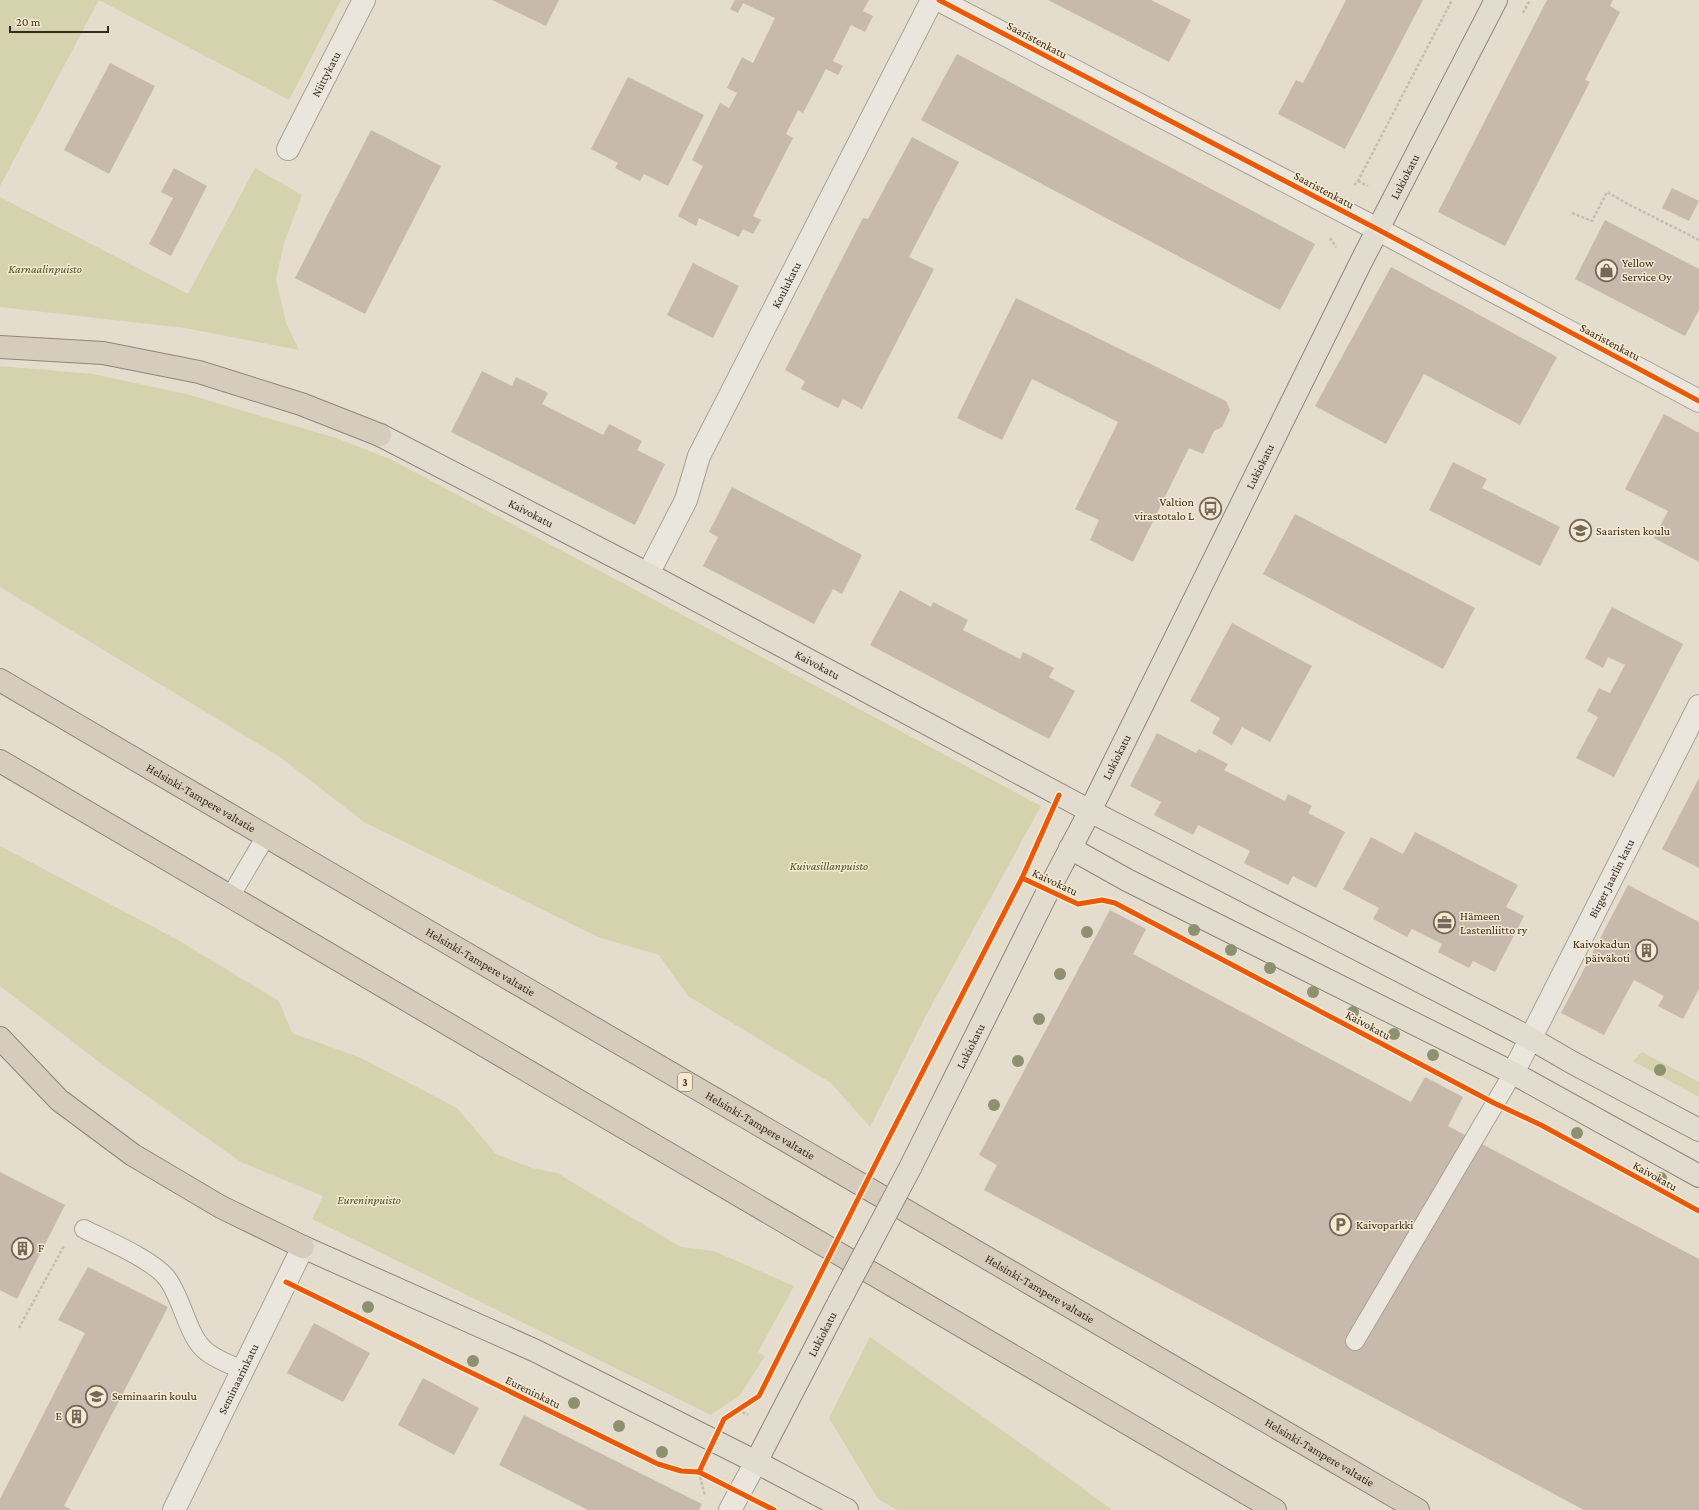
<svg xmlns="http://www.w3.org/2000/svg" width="1699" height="1510" viewBox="0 0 1699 1510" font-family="'Crimson Pro',serif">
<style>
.green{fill:#d4d3ae}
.building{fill:#c7baad}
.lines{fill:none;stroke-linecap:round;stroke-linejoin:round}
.service-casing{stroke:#a9a195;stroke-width:20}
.minor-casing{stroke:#a9a195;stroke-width:24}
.tertiary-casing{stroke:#a9a195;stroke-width:24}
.primary-casing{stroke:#8e867c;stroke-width:24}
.motorway-casing{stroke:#8e867c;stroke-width:24}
.path{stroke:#c4bdb4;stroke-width:2.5;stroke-dasharray:3 2;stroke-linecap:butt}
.service{stroke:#ebe6dd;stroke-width:18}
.minor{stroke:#ebe6dd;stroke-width:22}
.tertiary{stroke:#ebe6dd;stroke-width:22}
.primary{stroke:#e2dccf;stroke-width:22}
.motorway{stroke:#d6ccbc;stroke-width:22}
.primary-bridge-casing{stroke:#8e867c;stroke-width:24;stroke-linecap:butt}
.primary-bridge{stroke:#e2dccf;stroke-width:22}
.cycleway-casing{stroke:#f5ead1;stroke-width:8}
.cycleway{stroke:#e8590c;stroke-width:5}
.tree{fill:#8e9170}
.labels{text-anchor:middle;stroke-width:3;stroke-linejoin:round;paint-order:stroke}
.shield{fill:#f5ead1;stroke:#706353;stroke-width:1}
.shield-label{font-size:11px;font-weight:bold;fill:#37291d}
.street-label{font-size:12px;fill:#37291d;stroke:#f5ead1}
.poi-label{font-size:12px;fill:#37291d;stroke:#f5ead1;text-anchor:start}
.park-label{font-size:12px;font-style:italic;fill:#485324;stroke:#f5ead1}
</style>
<rect width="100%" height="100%" fill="#e4dccc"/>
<g class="green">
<path d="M0 0H341L289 100 99 0 0 186Z"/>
<path d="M255 168 302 195 284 243 276 279 286 323 299 350 185 328 0 307V197L188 294Z"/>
<path d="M0 366 93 374 186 394 336 438 390 459 1041 806 923 1021 870 1127 831 1083 688 996 659 955 598 937 364 822 280 757 0 587Z"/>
<path d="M0 846 176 939 279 1001 292 1033 361 1058 457 1108 496 1154 532 1168 557 1173 681 1247 714 1251 794 1286 758 1352 765 1356 740 1395 711 1415 312 1219 323 1196 241 1162 103 1065 0 986Z"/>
<path d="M1642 1052 1699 1082V1097L1633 1061Z"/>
<path d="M870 1337 1044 1460 1112 1510H897L878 1499 829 1418Z"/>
</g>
<g class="building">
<path d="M492 0H559L546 26Z"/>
<path d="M735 0H869L863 11 873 16 865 32 851 25 833 61 843 66 838 75 826 69 803 113 798 110 786 134 793 138 753 216 761 220 753 234 743 229 739 237 699 218 696 226 678 216 703 166 692 160 720 103 729 108 737 93 727 88 742 57 753 63 775 18 743 3 738 13 730 9Z"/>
<path d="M1048 0H1151L1191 20 1169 62Z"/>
<path d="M1346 0H1423L1345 149 1278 114 1296 80 1303 83Z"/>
<path d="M1547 0H1613L1610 6 1620 12 1585 80 1590 82 1505 246 1438 212Z"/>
<path d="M957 54 1315 244 1280 310 921 120Z"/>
<path d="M110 63 155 86 109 174 64 150Z"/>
<path d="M628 77 704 115 668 186 644 174 640 181 615 168 618 163 591 149Z"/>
<path d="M371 130 441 166 365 314 295 278Z"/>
<path d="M912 137 959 162 909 257 934 269 862 409 843 399 838 408 801 389 805 381 785 370 863 218 868 219Z"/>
<path d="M174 168 207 186 171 256 149 244 173 198 161 192Z"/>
<path d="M1672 188 1699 201 1689 221 1662 208Z"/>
<path d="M1605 220 1699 269V310L1685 336 1575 279Z"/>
<path d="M693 263 739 286 713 338 667 315Z"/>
<path d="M1391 267 1557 357 1520 425 1424 374 1386 444 1315 406Z"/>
<path d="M1016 298 1226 401 1230 410 1222 427 1214 431 1203 454 1189 448 1133 562 1090 540 1099 520 1075 509 1118 422 1032 379 1002 440 957 418Z"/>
<path d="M482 371 512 386 516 377 548 393 542 404 603 435 609 424 642 441 637 450 665 464 635 525 451 432Z"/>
<path d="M1664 414 1699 433V562L1654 538 1668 511 1625 489Z"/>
<path d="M1453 462 1487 479 1482 488 1560 527 1540 566 1429 510Z"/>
<path d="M732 487 862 555 842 594 833 589 814 624 703 566 718 537 709 532Z"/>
<path d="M1295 514 1475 608 1443 669 1263 574Z"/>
<path d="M900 590 931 607 933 602 968 620 963 630 1020 659 1023 652 1054 668 1049 677 1075 691 1049 739 870 645Z"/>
<path d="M1612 607 1683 644 1614 777 1576 758 1598 717 1587 711 1599 688 1610 693 1625 665 1608 657 1603 668 1585 658Z"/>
<path d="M1232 623 1312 666 1270 742 1242 727 1232 745 1212 733 1220 718 1190 701Z"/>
<path d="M1157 733 1196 753 1199 749 1228 764 1224 770 1285 801 1288 794 1312 806 1308 813 1345 832 1316 888 1293 876 1288 885 1244 863 1250 851 1198 825 1193 835 1154 815 1161 802 1130 786Z"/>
<path d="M1699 778V868L1662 849Z"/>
<path d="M1415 832 1518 885 1506 907 1524 916 1495 972 1473 961 1469 968 1438 952 1442 944 1412 929 1407 937 1373 919 1379 908 1343 889 1371 837 1403 854Z"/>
<path d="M1628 885 1699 922V989L1683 1019 1658 1006 1664 996 1634 980 1604 1035 1561 1013Z"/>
<path d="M1110 910 1146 929 1133 954 1411 1102 1425 1077 1463 1097 1448 1126 1699 1259V1510H1584L984 1190 997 1165 979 1155Z"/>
<path d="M0 1172 65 1205 17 1299 0 1290Z"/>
<path d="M88 1267 168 1307 64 1506 72 1510H0V1499L85 1333 58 1320Z"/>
<path d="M314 1323 370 1353 343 1402 287 1373Z"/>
<path d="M423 1378 479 1408 454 1455 398 1425Z"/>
<path d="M524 1415 702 1504 699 1510H588L499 1465Z"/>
</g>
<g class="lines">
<defs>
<g id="service">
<path d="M230 897 266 836"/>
<path d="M84 1229C106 1240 151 1259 166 1277 183 1298 187 1337 207 1352 217 1360 231 1365 243 1370"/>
<path d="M1355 1341 1513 1073"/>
</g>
<g id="minor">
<path d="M939 0 1377 229 1699 401"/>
<path id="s1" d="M288 149 364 0"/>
<path id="s2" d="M648 574 686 500 699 456 932 0"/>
<path id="s3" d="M1513 1073 1699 706"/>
<path id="s4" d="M174 1510 303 1247"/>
</g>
<path id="tertiary" d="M730 1510 756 1462"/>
<g id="primary">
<path id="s5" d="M380 435 648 574 1090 811 1530 1038 1573 1063 1699 1130"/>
<path d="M1070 848 1127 880 1513 1073 1699 1176"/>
<path id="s6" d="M910 1168 1048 891 1090 811 1361 262 1496 0"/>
<path d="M303 1247 536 1351 756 1462 847 1510"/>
<path id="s7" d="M756 1462 839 1302"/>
</g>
<g id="motorway">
<path d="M0 347 103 353 199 372 301 404 380 435"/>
<path id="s8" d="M0 680 460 950 1418 1510"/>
<path d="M0 761 1275 1510"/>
<path d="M0 1038 59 1100 133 1155 221 1207 303 1247"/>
</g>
</defs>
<use href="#service" class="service-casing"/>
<use href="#minor" class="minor-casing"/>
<use href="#tertiary" class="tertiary-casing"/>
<use href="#primary" class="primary-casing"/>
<use href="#motorway" class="motorway-casing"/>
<g class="path">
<path d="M1523 13 1530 0"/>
<path d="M1358 181 1368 186"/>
<path d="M1354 185 1358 181 1452 0"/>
<path d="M1572 213 1592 221 1607 192 1628 204 1699 240"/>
<path d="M1330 238 1336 247"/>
<path d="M19 1328 64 1246"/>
<path d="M738 1410 748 1415"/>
<path d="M699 1472 705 1496"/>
</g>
<use href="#service" class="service"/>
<use href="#minor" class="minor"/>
<use href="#tertiary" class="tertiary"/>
<use href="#primary" class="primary"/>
<use href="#motorway" class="motorway"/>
<defs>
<path id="primary-bridge" d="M839 1302 910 1168"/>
</defs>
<use href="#primary-bridge" class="primary-bridge-casing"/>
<use href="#primary-bridge" class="primary-bridge"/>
<defs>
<g id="cycleway">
<path d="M939 0 1377 229 1699 401"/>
<path d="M1022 878 1078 904 1102 900 1115 903 1494 1103 1541 1125 1699 1211"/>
<path d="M286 1282 658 1464 681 1471 699 1472 774 1510"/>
<path d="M699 1472 724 1419 759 1396 881 1153 1022 878 1059 795"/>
</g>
</defs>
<use href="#cycleway" class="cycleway-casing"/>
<use href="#cycleway" class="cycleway"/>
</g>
<g class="tree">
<circle cx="1194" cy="930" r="6"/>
<circle cx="1087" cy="932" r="6"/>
<circle cx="1231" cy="950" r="6"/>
<circle cx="1270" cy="968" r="6"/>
<circle cx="1060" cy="974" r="6"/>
<circle cx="1313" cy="992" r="6"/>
<circle cx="1353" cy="1012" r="6"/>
<circle cx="1039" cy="1019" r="6"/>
<circle cx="1394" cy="1034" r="6"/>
<circle cx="1433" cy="1055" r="6"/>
<circle cx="1018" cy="1061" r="6"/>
<circle cx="1660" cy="1070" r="6"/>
<circle cx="994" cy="1105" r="6"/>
<circle cx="1577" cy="1133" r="6"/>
<circle cx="1661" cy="1178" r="6"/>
<circle cx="368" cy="1307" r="6"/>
<circle cx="473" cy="1361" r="6"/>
<circle cx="574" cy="1403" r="6"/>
<circle cx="619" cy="1426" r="6"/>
<circle cx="662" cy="1452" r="6"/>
</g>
<defs>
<symbol id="shop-ring" viewBox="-11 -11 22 22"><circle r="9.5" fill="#f5ead1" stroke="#74685a" stroke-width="1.5"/><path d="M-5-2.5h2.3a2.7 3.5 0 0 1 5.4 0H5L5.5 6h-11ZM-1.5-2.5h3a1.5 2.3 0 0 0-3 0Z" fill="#74685a"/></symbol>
<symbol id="bus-ring" viewBox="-11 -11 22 22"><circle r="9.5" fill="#f5ead1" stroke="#74685a" stroke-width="1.5"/><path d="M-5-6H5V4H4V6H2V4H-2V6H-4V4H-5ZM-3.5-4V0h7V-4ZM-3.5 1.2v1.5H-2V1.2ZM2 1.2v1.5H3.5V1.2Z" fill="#74685a"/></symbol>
<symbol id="school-ring" viewBox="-11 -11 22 22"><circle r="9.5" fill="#f5ead1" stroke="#74685a" stroke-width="1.5"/><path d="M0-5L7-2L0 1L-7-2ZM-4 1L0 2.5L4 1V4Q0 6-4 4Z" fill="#74685a"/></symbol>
<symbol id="office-ring" viewBox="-11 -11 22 22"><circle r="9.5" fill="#f5ead1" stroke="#74685a" stroke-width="1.5"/><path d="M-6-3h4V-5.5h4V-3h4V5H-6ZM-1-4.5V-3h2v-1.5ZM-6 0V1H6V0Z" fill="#74685a"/></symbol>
<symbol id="building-ring" viewBox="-11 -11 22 22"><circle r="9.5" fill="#f5ead1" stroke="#74685a" stroke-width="1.5"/><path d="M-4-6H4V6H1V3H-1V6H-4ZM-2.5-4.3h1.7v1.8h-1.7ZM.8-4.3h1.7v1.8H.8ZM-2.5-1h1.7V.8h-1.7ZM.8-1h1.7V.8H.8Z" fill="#74685a"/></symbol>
<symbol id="parking-ring" viewBox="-11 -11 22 22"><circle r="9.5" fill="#f5ead1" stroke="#74685a" stroke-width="1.5"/><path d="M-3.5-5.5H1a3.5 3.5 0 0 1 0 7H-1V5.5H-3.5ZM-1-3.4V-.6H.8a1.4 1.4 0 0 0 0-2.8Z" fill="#74685a"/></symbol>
</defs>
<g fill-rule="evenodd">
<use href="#shop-ring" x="1594" y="258" width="25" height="25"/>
<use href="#bus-ring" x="1198" y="496" width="25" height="25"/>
<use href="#school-ring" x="1568" y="518" width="25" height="25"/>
<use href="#office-ring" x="1432" y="910" width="25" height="25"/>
<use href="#building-ring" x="1634" y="938" width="25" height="25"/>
<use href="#parking-ring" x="1328" y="1212" width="25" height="25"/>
<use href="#building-ring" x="10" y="1236" width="25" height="25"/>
<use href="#school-ring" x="84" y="1384" width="25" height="25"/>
<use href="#building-ring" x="64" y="1404" width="25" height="25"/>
</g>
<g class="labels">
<rect class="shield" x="678" y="1073" width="14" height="18" rx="3"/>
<g class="shield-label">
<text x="685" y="1086">3</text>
</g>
<g class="street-label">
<text transform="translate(1037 40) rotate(28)" y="4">Saaristenkatu</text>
<text dy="4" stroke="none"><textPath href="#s1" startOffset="84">Niittykatu</textPath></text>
<text dy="4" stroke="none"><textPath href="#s6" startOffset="1108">Lukiokatu</textPath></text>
<text transform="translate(1324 190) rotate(28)" y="4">Saaristenkatu</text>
<text dy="4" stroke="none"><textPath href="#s2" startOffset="321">Koulukatu</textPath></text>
<text transform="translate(1610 342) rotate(28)" y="4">Saaristenkatu</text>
<text dy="4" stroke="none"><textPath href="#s6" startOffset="784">Lukiokatu</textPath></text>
<text dy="4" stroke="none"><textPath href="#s5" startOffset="170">Kaivokatu</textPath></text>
<text dy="4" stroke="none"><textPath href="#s5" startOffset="494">Kaivokatu</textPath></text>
<text dy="4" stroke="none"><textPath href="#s6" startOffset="460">Lukiokatu</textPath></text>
<text dy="4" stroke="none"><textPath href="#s8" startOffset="233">Helsinki-Tampere valtatie</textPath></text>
<text dy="4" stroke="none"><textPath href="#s3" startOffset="218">Birger Jaarlin katu</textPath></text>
<text transform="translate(1055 882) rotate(25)" y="4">Kaivokatu</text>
<text dy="4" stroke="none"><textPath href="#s8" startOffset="557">Helsinki-Tampere valtatie</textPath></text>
<text transform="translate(1368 1025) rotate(28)" y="4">Kaivokatu</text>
<text dy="4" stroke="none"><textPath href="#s6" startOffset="136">Lukiokatu</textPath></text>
<text dy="4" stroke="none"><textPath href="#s8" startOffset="881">Helsinki-Tampere valtatie</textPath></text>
<text transform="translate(1655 1176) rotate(29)" y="4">Kaivokatu</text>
<text dy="4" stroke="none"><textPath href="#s8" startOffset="1205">Helsinki-Tampere valtatie</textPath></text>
<text dy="4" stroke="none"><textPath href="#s7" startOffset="144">Lukiokatu</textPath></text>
<text dy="4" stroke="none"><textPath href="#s4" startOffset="146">Seminaarinkatu</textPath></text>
<text transform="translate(533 1392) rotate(26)" y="4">Eureninkatu</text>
<text dy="4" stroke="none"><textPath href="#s8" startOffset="1529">Helsinki-Tampere valtatie</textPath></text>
</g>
<g class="poi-label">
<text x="1622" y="267">Yellow<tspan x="1622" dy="14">Service Oy</tspan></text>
<text x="1194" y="506" text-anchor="end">Valtion<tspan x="1194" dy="14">virastotalo L</tspan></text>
<text x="1596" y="535">Saaristen koulu</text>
<text x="1460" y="920">Hämeen<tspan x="1460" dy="14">Lastenliitto ry</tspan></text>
<text x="1630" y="948" text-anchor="end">Kaivokadun<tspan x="1630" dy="14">päiväkoti</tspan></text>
<text x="1356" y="1229">Kaivoparkki</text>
<text x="38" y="1252">F</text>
<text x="112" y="1400">Seminaarin koulu</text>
<text x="62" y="1420" text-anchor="end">E</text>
</g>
<g class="park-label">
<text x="45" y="273">Karnaalinpuisto</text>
<text x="829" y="870">Kuivasillanpuisto</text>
<text x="369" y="1204">Eureninpuisto</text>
</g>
</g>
<path d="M10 26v6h98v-6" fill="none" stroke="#37291d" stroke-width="2"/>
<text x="16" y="26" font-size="12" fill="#37291d" stroke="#f5ead1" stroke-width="3" paint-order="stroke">20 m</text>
</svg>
